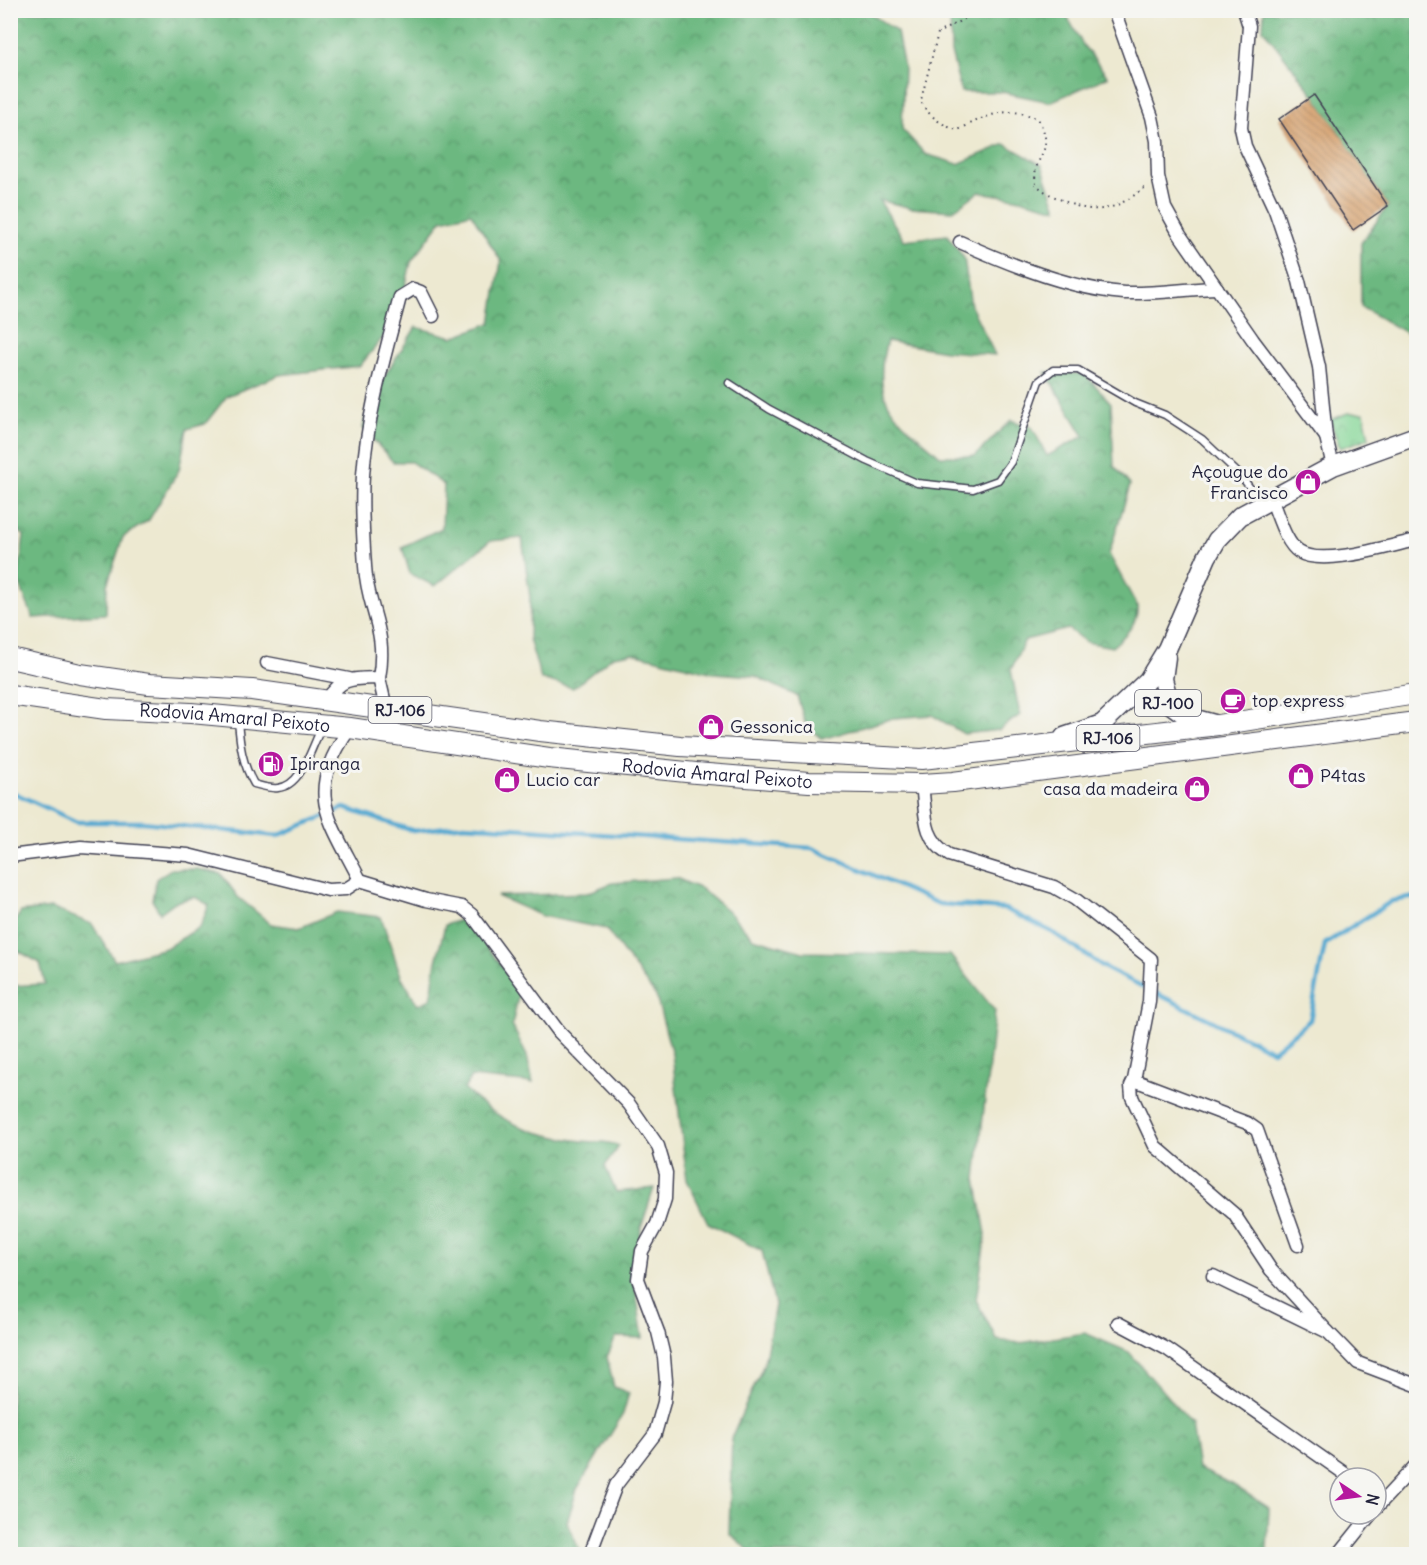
<svg xmlns="http://www.w3.org/2000/svg" width="1427" height="1565" viewBox="0 0 1427 1565" font-family="Delius,sans-serif">
<style>
.forest{fill:url(#forest-crowns);stroke:#476d5e;stroke-width:1.5}
.park{fill:url(#park-crowns);stroke:#547c6a;stroke-width:1.5}
.lines{fill:none;stroke-linecap:round;stroke-linejoin:round}
.stream{stroke:#55a9d1;stroke-width:4.5}
.building{fill:url(#building-back-hatch)}
.service-casing{stroke:#404052;stroke-width:9}
.minor-casing{stroke:#404052;stroke-width:15}
.primary-casing{stroke:#404052;stroke-width:21}
.trunk-casing{stroke:#404052;stroke-width:22}
.path{stroke:#404052;stroke-width:2;stroke-dasharray:1.5 4.5;stroke-linecap:butt}
.service{stroke:#fff;stroke-width:6}
.minor{stroke:#fff;stroke-width:12}
.primary{stroke:#fff;stroke-width:18}
.trunk{stroke:#fff;stroke-width:20}
.labels{text-anchor:middle;stroke-width:6;stroke-linejoin:round;paint-order:stroke}
.shield{fill:#f6f6f2;stroke:#626272;stroke-width:1.5}
.shield-label{font-size:16px;font-weight:bold;fill:#22223b}
.poi-label{font-size:18px;fill:#22223b;stroke:#f6f6f2;text-anchor:start}
.street-label{font-size:18px;fill:#22223b;stroke:#f6f6f2}
</style>
<defs>
<pattern id="forest-crowns" width="20" height="18" patternUnits="userSpaceOnUse" patternTransform="scale(1.5)"><rect width="20" height="18" fill="#6cb880"/><path d="M2 6a3 3 0 1 1 6 0M12 15a3 3 0 1 1 6 0" fill="none" stroke="#58956a"/></pattern>
<pattern id="park-crowns" width="20" height="18" patternUnits="userSpaceOnUse" patternTransform="scale(1.5)"><rect width="20" height="18" fill="#86d798"/><path d="M2 6a3 3 0 1 1 6 0M12 15a3 3 0 1 1 6 0" fill="none" stroke="#73b884"/></pattern>
<pattern id="building-back-hatch" width="6" height="6" patternUnits="userSpaceOnUse" patternTransform="scale(1.5)"><rect width="6" height="6" fill="#d29861"/><path d="M-1 5l2 2M0 0l6 6M5-1l2 2" fill="none" stroke="#aa7c51"/></pattern>
</defs>
<rect width="100%" height="100%" fill="#f6f6f2"/>
<filter id="ink" filterUnits="userSpaceOnUse"><feTurbulence type="fractalNoise" baseFrequency=".0167" numOctaves="2"/><feDisplacementMap in="SourceGraphic" scale="12" xChannelSelector="R" yChannelSelector="G"/><feConvolveMatrix kernelMatrix="1 2 1 2 8 2 1 2 1" color-interpolation-filters="sRGB"/></filter>
<filter id="wash" filterUnits="userSpaceOnUse"><feTurbulence type="fractalNoise" baseFrequency=".008" numOctaves="4" result="noise"/><feDisplacementMap in="SourceGraphic" scale="24" xChannelSelector="R" yChannelSelector="G"/><feGaussianBlur stdDeviation="1.35" result="paint"/><feColorMatrix in="noise" values="0 0 0 0 0 0 0 0 0 0 0 0 0 0 0 0 0 1.4 0 .05"/><feComposite in="paint" operator="in"/></filter>
<g filter="url(#wash)">
<rect width="100%" height="100%" fill="#ede9d1"/>
<g class="forest">
<path d="M10 11H867L897 32 904 68 902 129 925 154 958 164 1005 144 1042 165 1057 209 1016 198 979 192 952 211 911 208 879 200 904 240 947 235 964 258 971 306 995 355 945 351 887 341C869 404 897 417 940 456H975L1011 420 1032 427 1047 456 1084 436 1045 372 1085 374 1111 403 1114 466 1130 485 1109 554 1137 606C1139 623 1124 637 1112 647L1086 642 1068 629 1025 640 1011 670 1020 715 999 730 964 734 932 715 894 718 822 739 806 726 797 696 755 676 714 673 633 653 613 656 573 688 541 679 529 639 530 597 522 538 490 541 435 586 410 574 402 547 442 528 444 485 411 462H393L363 428 369 400 416 327 453 337 491 323 501 261 471 213 442 220 411 262 398 319 360 366 279 375 227 396 205 424 187 429 179 470 149 520 123 537 107 585 106 614 33 618 18 580 24 535 10 526Z"/>
<path d="M950 11H1064L1083 45 1108 77 1050 102 1002 92H961L951 52Z"/>
<path d="M1264 11H1416V333L1411 336 1361 307V243L1388 206 1314 95 1263 29Z"/>
<path d="M171 869H197L221 874 238 897 271 924 299 928 337 912 381 917 401 976 418 1005 431 999 435 966 445 925 470 916 489 950 520 989 512 1025 527 1056 533 1083 471 1077 464 1089C501 1123 532 1135 582 1141 596 1143 605 1140 619 1146L605 1166 616 1192 654 1188 641 1228 635 1285 643 1338 616 1337 607 1357 614 1387 629 1393 623 1414 577 1489 567 1522 581 1554H11L10 986 45 984 40 963 11 947V927L21 912 51 908 92 924 115 961 166 948 200 927 209 905 195 897 175 902 160 913 152 900 156 879Z"/>
<path d="M676 878 701 889 727 910 753 938 803 952 950 955 995 1011 976 1179 986 1234 976 1300 997 1340 1020 1343 1085 1333 1129 1352 1191 1424 1198 1469 1232 1484 1269 1508 1267 1551 1254 1554H753L729 1533 732 1436 764 1364 775 1305 762 1251 708 1223 687 1180 672 1054 656 996 606 929 542 916 497 896 587 893 612 883Z"/>
</g>
<path class="park" d="M1348 413H1364L1369 438 1340 448 1330 420Z"/>
<g class="lines">
<path class="stream" d="M10 791 77 822H143L277 836 344 808 414 831 464 825 812 848 939 904 1005 909 1052 932 1107 969 1273 1051 1310 1020 1325 944 1392 901 1416 897"/>
</g>
<g id="blocks">
<path class="building" d="M1314 95 1388 206 1353 230 1279 119Z"/>
</g>
</g>
<g filter="url(#ink)">
<use href="#blocks" fill-opacity="0" stroke="#404052" stroke-width="1.5"/>
<g class="lines">
<defs>
<g id="service">
<path d="M729 383 769 409 867 461 917 483 973 489 998 480 1011 462 1039 381 1053 370H1078L1135 403 1165 415 1202 439 1240 475 1262 503"/>
<path d="M238 721C240 745 242 763 254 784 262 786 270 789 278 788 302 786 311 748 321 729"/>
</g>
<g id="minor">
<path d="M1114 10 1152 117 1157 141 1158 176 1165 208 1180 235 1253 340 1326 437"/>
<path d="M1244 10 1249 26 1241 128 1245 146 1275 210 1299 281 1319 367 1326 437 1333 466"/>
<path d="M960 242C1008 264 1071 289 1124 293 1154 294 1186 289 1217 288"/>
<path d="M1271 499C1278 514 1285 543 1299 552 1322 567 1389 546 1416 540"/>
<path d="M267 663 349 679"/>
<path d="M379 678C388 629 367 609 365 566 363 537 361 505 363 475 367 415 385 355 400 297L413 289 421 292 433 316"/>
<path d="M327 700C342 676 353 679 379 678L386 708"/>
<path d="M350 728C304 794 328 817 360 880"/>
<path d="M922 784C926 814 922 838 949 855L1054 887 1075 899 1151 959 1149 1002 1134 1080"/>
<path d="M10 856 81 847 188 855 328 890 346 889 360 880 426 900 462 907 472 915 559 1032 629 1104 658 1146 666 1173 665 1199 657 1224 642 1251 638 1279 658 1332 664 1357 666 1381 664 1402 655 1434 616 1485 590 1554"/>
<path d="M1298 1245 1257 1130 1247 1123 1134 1080 1131 1086 1132 1097 1155 1146 1234 1214 1271 1270 1328 1332"/>
<path d="M1213 1276 1328 1332 1358 1363 1416 1385"/>
<path d="M1118 1323 1167 1349 1351 1478"/>
<path d="M1376 1508 1416 1465"/>
<path d="M1339 1554 1371 1514"/>
</g>
<g id="primary">
<path d="M1166 657 1163 679 1169 703 1188 717 1214 724"/>
<path d="M1064 737 1102 724 1148 680 1167 649 1207 557 1217 540 1240 516 1333 466 1416 436"/>
</g>
<g id="trunk">
<path d="M10 658 80 674 149 684 252 690 540 731 680 746 922 759 1218 725 1416 694"/>
<path id="s1" d="M10 695 106 709 191 713 350 728 549 758 696 773 809 782 922 784 953 782 1416 722"/>
</g>
</defs>
<use href="#service" class="service-casing"/>
<use href="#minor" class="minor-casing"/>
<use href="#primary" class="primary-casing"/>
<use href="#trunk" class="trunk-casing"/>
<path class="path" d="M980 10 938 33 921 100C924 113 945 128 958 130 986 116 1007 104 1038 119 1058 154 1030 155 1036 184 1043 192 1053 196 1064 201 1097 217 1119 209 1146 186"/>
<use href="#service" class="service"/>
<use href="#minor" class="minor"/>
<use href="#primary" class="primary"/>
<use href="#trunk" class="trunk"/>
</g>
</g>
<defs>
<symbol id="shop-disc" viewBox="-11 -11 22 22"><circle r="9.5" fill="#b5179e" stroke="#f6f6f2"/><path d="M-5-2.5h2.3a2.7 3.5 0 0 1 5.4 0H5L5.5 6h-11ZM-1.5-2.5h3a1.5 2.3 0 0 0-3 0Z" fill="#fff"/></symbol>
<symbol id="cafe-disc" viewBox="-11 -11 22 22"><circle r="9.5" fill="#b5179e" stroke="#f6f6f2"/><path d="M-5.5-4.5H6V0H3Q3 3.5 0 3.5H-2.5Q-5.5 3.5-5.5 0ZM3-3.2v2h1.7v-2ZM-6 4.5H4V6H-6Z" fill="#fff"/></symbol>
<symbol id="fuel-disc" viewBox="-11 -11 22 22"><circle r="9.5" fill="#b5179e" stroke="#f6f6f2"/><path d="M-5.5-6h7V0h2V4h1.3V-2.5L3-4.5l.8-.8L6-3V5H2.5V1h-1V6h-7ZM-4.2-4.7v3.2H.2V-4.7Z" fill="#fff"/></symbol>
</defs>
<g fill-rule="evenodd">
<use href="#shop-disc" x="1293" y="467" width="30" height="30"/>
<use href="#cafe-disc" x="1218" y="686" width="30" height="30"/>
<use href="#shop-disc" x="696" y="712" width="30" height="30"/>
<use href="#fuel-disc" x="256" y="749" width="30" height="30"/>
<use href="#shop-disc" x="1286" y="761" width="30" height="30"/>
<use href="#shop-disc" x="492" y="765" width="30" height="30"/>
<use href="#shop-disc" x="1182" y="774" width="30" height="30"/>
</g>
<g class="labels">
<g class="shield">
<rect x="1135" y="690" width="66" height="26" rx="4.5"/>
<rect x="368.5" y="697" width="63" height="26" rx="4.5"/>
<rect x="1076.5" y="725" width="63" height="26" rx="4.5"/>
</g>
<g class="shield-label">
<text x="1168" y="709">RJ-100</text>
<text x="400" y="716">RJ-106</text>
<text x="1108" y="744">RJ-106</text>
</g>
<g class="poi-label">
<text x="1288" y="478" text-anchor="end">Açougue do<tspan x="1288" dy="21">Francisco</tspan></text>
<text x="1252" y="707">top express</text>
<text x="730" y="733">Gessonica</text>
<text x="290" y="770">Ipiranga</text>
<text x="1320" y="782">P4tas</text>
<text x="526" y="786">Lucio car</text>
<text x="1178" y="795" text-anchor="end">casa da madeira</text>
</g>
<g class="street-label">
<text dy="6" stroke="none"><textPath href="#s1" startOffset="226">Rodovia Amaral Peixoto</textPath></text>
<text dy="6" stroke="none"><textPath href="#s1" startOffset="712">Rodovia Amaral Peixoto</textPath></text>
</g>
</g>
<rect width="1427" height="1565" fill="none" stroke="#f6f6f2" stroke-width="36"/>
<g transform="translate(1358 1496) rotate(103)"><circle r="28" fill="#f6f6f2" stroke="#a1a1a9" stroke-width="1.5"/>
<path d="M0-4.5L10 22L0 15L-10 22Z" fill="#b5179e"/>
<text y="-9" font-size="16" font-weight="bold" text-anchor="middle" fill="#22223b">N</text>
</g>
</svg>
